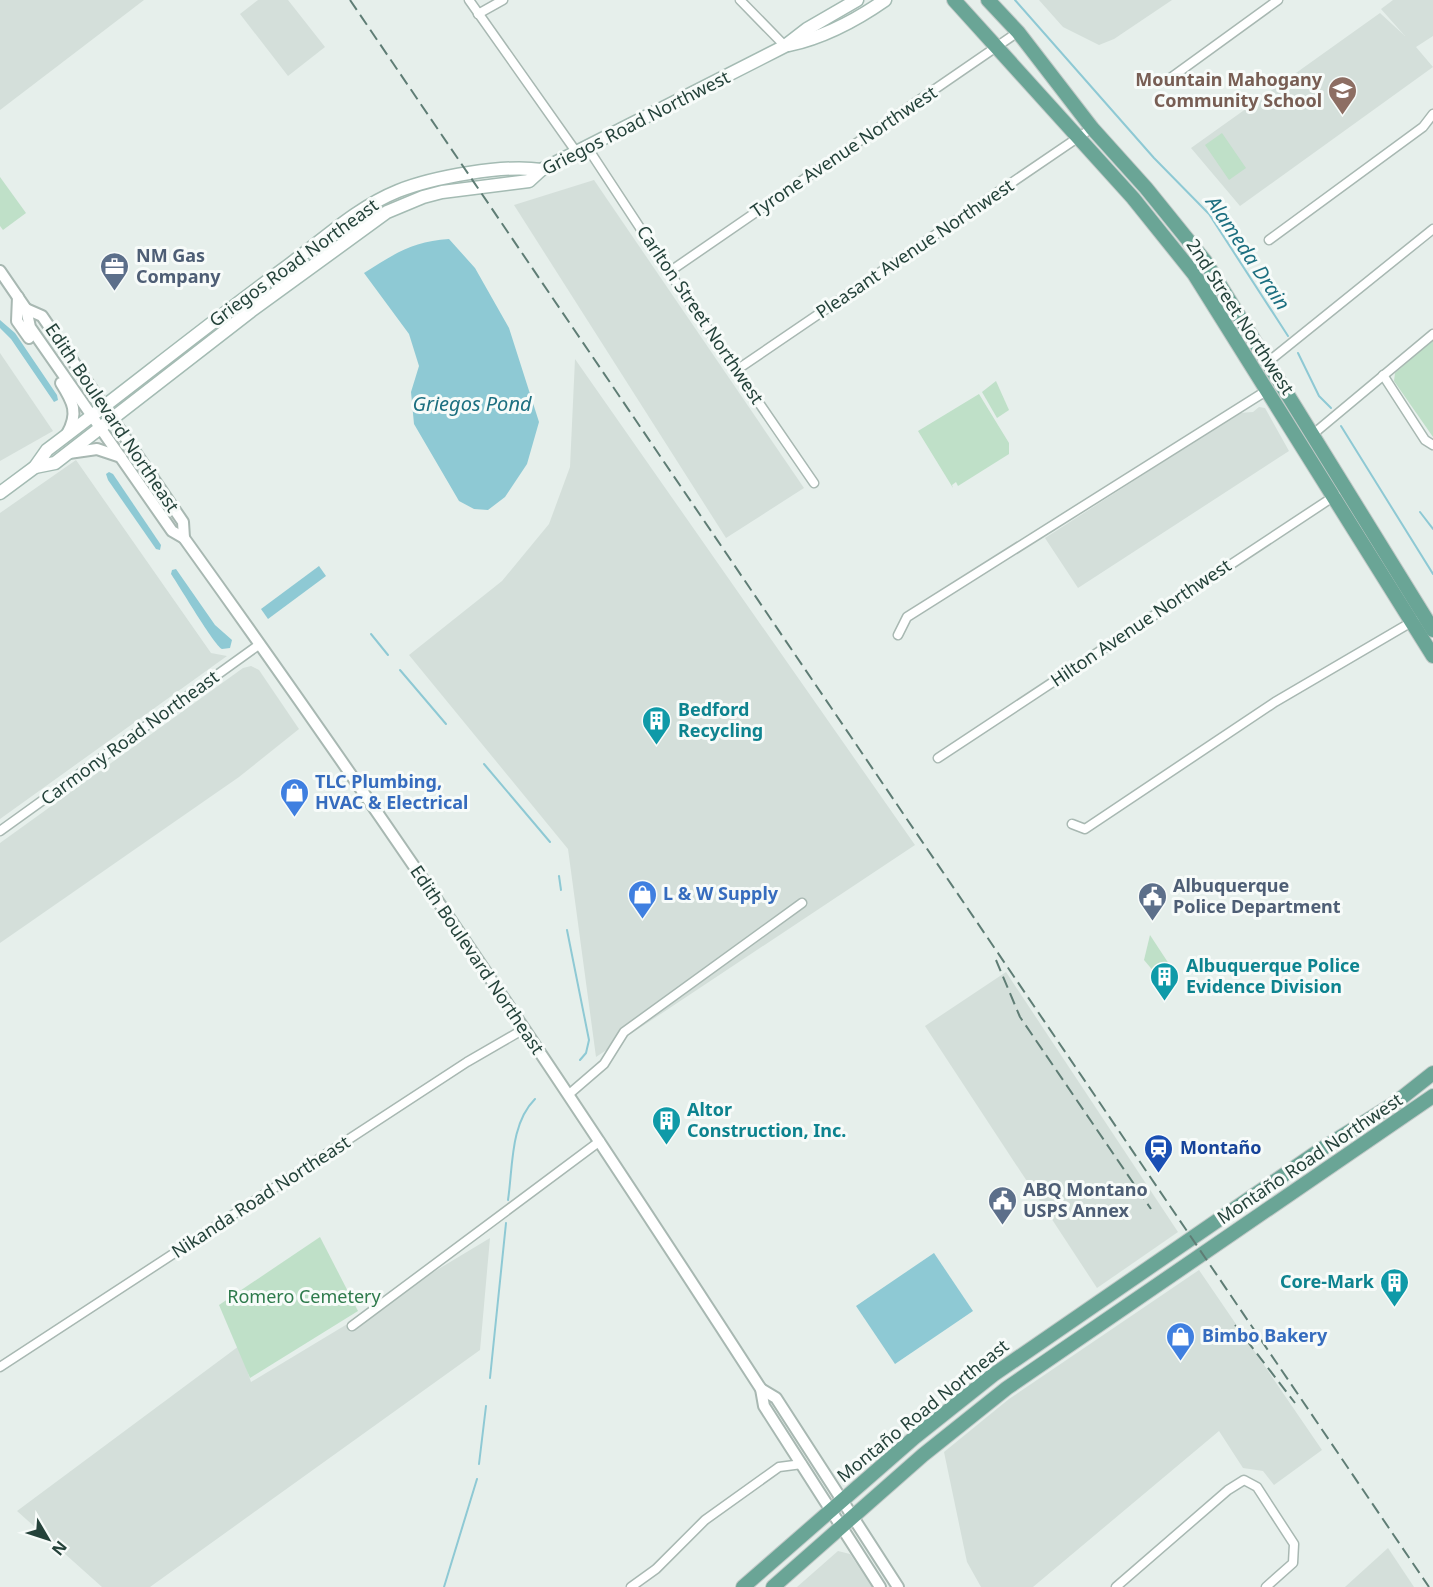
<svg xmlns="http://www.w3.org/2000/svg" width="1433" height="1587" viewBox="0 0 1433 1587" font-family="'Noto Sans',sans-serif">
<style>
.built{fill:#d4dfda}
.green{fill:#bfe0c8}
.water{fill:#8ec9d4}
.lines{fill:none;stroke-linecap:round;stroke-linejoin:round}
.stream{stroke:#8ec9d4;stroke-width:2}
.minor-casing{stroke:#a8b8b2;stroke-width:11}
.tertiary-casing{stroke:#a8b8b2;stroke-width:14}
.secondary-casing{stroke:#a4bbb3;stroke-width:15}
.primary-casing{stroke:#c2cac8;stroke-width:16}
.minor{stroke:#fff;stroke-width:8}
.tertiary{stroke:#fff;stroke-width:10}
.secondary{stroke:#fff;stroke-width:12}
.primary{stroke:#6aa596;stroke-width:14}
.rail{stroke:#5f7d75;stroke-width:2;stroke-dasharray:12 6;stroke-linecap:butt}
.labels{text-anchor:middle;stroke-width:6;stroke-linejoin:round;paint-order:stroke}
.education-label{font-size:18px;font-weight:bold;fill:#785e54;stroke:#f7fbf9;text-anchor:end}
.street-label{font-size:18px;fill:#24423a;stroke:#f7fbf9}
.service-label{font-size:18px;font-weight:bold;fill:#4e5e75;stroke:#f7fbf9;text-anchor:start}
.culture-label{font-size:18px;font-weight:bold;fill:#0d838f;stroke:#f7fbf9;text-anchor:start}
.shop-label{font-size:18px;font-weight:bold;fill:#366cbe;stroke:#f7fbf9;text-anchor:start}
.transit-label{font-size:18px;font-weight:bold;fill:#164399;stroke:#f7fbf9;text-anchor:start}
.park-label{font-size:18px;fill:#2d7a4b;stroke:#f7fbf9}
.water-label{font-size:20px;font-style:italic;fill:#1c6f80;stroke:#f7fbf9}
</style>
<rect width="100%" height="100%" fill="#e6efeb"/>
<g class="built">
<path d="M0 0H144L0 110Z"/>
<path d="M258 0H288L325 47 288 76 240 14Z"/>
<path d="M1039 0H1172L1114 39 1099 45 1063 27Z"/>
<path d="M1393 0H1433V36L1416 47 1433 67 1240 206 1191 148 1380 13 1405 36 1381 9Z"/>
<path d="M594 180 804 488 726 538 514 205Z"/>
<path d="M0 353 53 431 0 461Z"/>
<path d="M575 359 915 845 596 1057 568 849 409 655 502 581 549 524 570 467Z"/>
<path d="M1259 407 1265 408 1289 451 1078 588 1045 538 1239 413 1253 412Z"/>
<path d="M76 460 211 653 227 656 0 819V513Z"/>
<path d="M251 666 259 670 299 729 239 777 0 943V843L243 668Z"/>
<path d="M1006 972 1178 1232 1097 1288 925 1026Z"/>
<path d="M490 1238 480 1350 150 1587H102L17 1511 239 1346 251 1382Z"/>
<path d="M1199 1270 1322 1450 1274 1485 1263 1471 1243 1468 1219 1431 1033 1587H981L967 1562 944 1452 1009 1399Z"/>
<path d="M1388 1548 1414 1587H1345Z"/>
<path d="M838 1551 850 1554 872 1587H797Z"/>
</g>
<g class="green">
<path d="M1222 133 1246 168 1229 180 1205 145Z"/>
<path d="M0 177 26 213 3 230 0 226Z"/>
<path d="M1433 340V437L1394 381 1395 373Z"/>
<path d="M996 381 1009 410 997 418 982 392Z"/>
<path d="M979 394 1009 443V454L958 486 956 482 952 485 953 488 918 431Z"/>
<path d="M1150 935 1169 964 1155 973 1144 960Z"/>
<path d="M320 1237 358 1311 250 1378 219 1305Z"/>
</g>
<g class="water">
<path d="M449 239 475 268 509 328 539 422 527 464 505 497 488 510 474 509 459 501 414 424 411 392 419 366 409 334 364 273C394 254 413 241 449 239Z"/>
<path d="M0 320 15 333 57 395 58 400 54 402 52 399 11 339 0 328Z"/>
<path d="M109 472 113 474 161 545 160 550 156 549 108 480 106 474Z"/>
<path d="M319 566 326 576 268 619 261 609Z"/>
<path d="M176 569 215 625 232 640 230 648 222 649C214 645 180 587 171 574L172 570Z"/>
<path d="M934 1253 973 1311 895 1364 856 1306Z"/>
</g>
<g class="lines">
<g class="stream">
<path d="M1015 0 1154 158 1209 214 1288 336"/>
<path d="M1298 353 1319 396 1331 408"/>
<path d="M1341 426 1433 574"/>
<path d="M1420 512 1433 529"/>
<path d="M371 634 388 655"/>
<path d="M400 670 446 724"/>
<path d="M484 764 550 842"/>
<path d="M559 876 561 890"/>
<path d="M567 930 589 1040 586 1053 580 1060"/>
<path d="M508 1200C513 1167 510 1124 535 1099"/>
<path d="M490 1378 506 1223"/>
<path d="M479 1464 486 1406"/>
<path d="M444 1587 477 1479"/>
</g>
<defs>
<g id="minor">
<path d="M469 0 577 153"/>
<path d="M740 0 785 46"/>
<path d="M478 14 503 0"/>
<path d="M1165 82 1278 0"/>
<path d="M587 147 669 272 814 483"/>
<path d="M1269 240 1423 127 1433 114"/>
<path d="M669 272 1018 32"/>
<path d="M1268 362 1433 229"/>
<path d="M738 369 1092 128"/>
<path d="M1383 375 1425 440 1433 445"/>
<path d="M1312 435 1433 334"/>
<path d="M898 635 907 617 1266 391"/>
<path d="M938 758 1336 495"/>
<path d="M1072 824 1085 829 1275 702 1415 620"/>
<path d="M0 831 260 644"/>
<path d="M568 1095 604 1064 624 1032 802 903"/>
<path d="M352 1326 600 1141"/>
<path d="M0 1367 467 1062 524 1029"/>
<path d="M631 1587 656 1569 705 1520 779 1467 802 1464"/>
<path d="M1116 1587 1228 1490 1244 1480 1257 1487 1294 1544 1293 1563 1266 1587"/>
</g>
<g id="tertiary">
<path d="M0 271 26 309 30 327 172 531 184 538C384 816 575 1101 761 1389L764 1406 880 1587"/>
<path d="M18 297 17 321 29 338"/>
<path d="M26 309 42 316 183 522 184 538"/>
<path d="M61 383C73 402 79 413 67 434"/>
<path d="M69 453 97 449 121 457"/>
<path d="M761 1389 776 1398 898 1587"/>
</g>
<g id="secondary">
<path d="M789 45C825 37 855 21 885 0"/>
<path d="M35 467 55 463 251 311 387 212 423 197 442 192 529 181 541 170 785 46 807 29 857 0"/>
<path d="M0 493 35 467 47 450C128 389 207 325 289 265 324 239 358 207 398 191 433 177 505 164 541 170"/>
</g>
<g id="primary">
<path d="M954 0 1133 198 1194 274 1433 656"/>
<path d="M988 0 1018 32 1092 128 1146 188 1205 261 1433 630"/>
<path d="M743 1587 915 1437 993 1375 1320 1150 1395 1103 1433 1073"/>
<path d="M773 1587 923 1455 1007 1388 1433 1096"/>
</g>
</defs>
<use href="#minor" class="minor-casing"/>
<use href="#tertiary" class="tertiary-casing"/>
<use href="#secondary" class="secondary-casing"/>
<use href="#primary" class="primary-casing"/>
<use href="#minor" class="minor"/>
<use href="#tertiary" class="tertiary"/>
<use href="#secondary" class="secondary"/>
<use href="#primary" class="primary"/>
<g class="rail">
<path d="M350 0 1429 1587"/>
<path d="M996 960 1020 1017 1151 1209"/>
<path d="M1235 1325 1295 1403"/>
</g>
</g>
<defs>
<symbol id="school-pin" viewBox="-11 -11 22 30"><path d="M0 17L-7.5 6A9.5 9.5 0 1 1 7.5 6Z" fill="#8d6e63" stroke="#f7fbf9"/><path d="M0-5L7-2L0 1L-7-2ZM-4 1L0 2.5L4 1V4Q0 6-4 4Z" fill="#fff"/></symbol>
<symbol id="office-pin" viewBox="-11 -11 22 30"><path d="M0 17L-7.5 6A9.5 9.5 0 1 1 7.5 6Z" fill="#5c6f8a" stroke="#f7fbf9"/><path d="M-6-3h4V-5.5h4V-3h4V5H-6ZM-1-4.5V-3h2v-1.5ZM-6 0V1H6V0Z" fill="#fff"/></symbol>
<symbol id="building-pin" viewBox="-11 -11 22 30"><path d="M0 17L-7.5 6A9.5 9.5 0 1 1 7.5 6Z" fill="#0f9aa8" stroke="#f7fbf9"/><path d="M-4-6H4V6H1V3H-1V6H-4ZM-2.5-4.3h1.7v1.8h-1.7ZM.8-4.3h1.7v1.8H.8ZM-2.5-1h1.7V.8h-1.7ZM.8-1h1.7V.8H.8Z" fill="#fff"/></symbol>
<symbol id="shop-pin" viewBox="-11 -11 22 30"><path d="M0 17L-7.5 6A9.5 9.5 0 1 1 7.5 6Z" fill="#3f7fe0" stroke="#f7fbf9"/><path d="M-5-2.5h2.3a2.7 3.5 0 0 1 5.4 0H5L5.5 6h-11ZM-1.5-2.5h3a1.5 2.3 0 0 0-3 0Z" fill="#fff"/></symbol>
<symbol id="civic-pin" viewBox="-11 -11 22 30"><path d="M0 17L-7.5 6A9.5 9.5 0 1 1 7.5 6Z" fill="#5c6f8a" stroke="#f7fbf9"/><path d="M-.6-6.5H3V-4.5H.6V-3L4-1V1h2V6H-6V1h2V-1L-.6-3ZM-1.2 2.5V6h2.4V2.5Z" fill="#fff"/></symbol>
<symbol id="station-pin" viewBox="-11 -11 22 30"><path d="M0 17L-7.5 6A9.5 9.5 0 1 1 7.5 6Z" fill="#1a4fb4" stroke="#f7fbf9"/><path d="M-3-6H3Q5-6 5-4V2Q5 4 3 4L4.5 6H3L1.5 4h-3L-3 6H-4.5L-3 4Q-5 4-5 2V-4Q-5-6-3-6ZM-3.5-4v3h7v-3ZM-3.5 1v1.5H-2V1ZM2 1v1.5H3.5V1Z" fill="#fff"/></symbol>
</defs>
<g fill-rule="evenodd">
<use href="#school-pin" x="1326" y="74" width="33" height="45"/>
<use href="#office-pin" x="98" y="250" width="33" height="45"/>
<use href="#building-pin" x="640" y="704" width="33" height="45"/>
<use href="#shop-pin" x="278" y="776" width="33" height="45"/>
<use href="#shop-pin" x="626" y="878" width="33" height="45"/>
<use href="#civic-pin" x="1136" y="880" width="33" height="45"/>
<use href="#building-pin" x="1148" y="960" width="33" height="45"/>
<use href="#building-pin" x="650" y="1104" width="33" height="45"/>
<use href="#station-pin" x="1142" y="1132" width="33" height="45"/>
<use href="#civic-pin" x="986" y="1184" width="33" height="45"/>
<use href="#building-pin" x="1378" y="1266" width="33" height="45"/>
<use href="#shop-pin" x="1164" y="1320" width="33" height="45"/>
</g>
<g class="labels">
<g class="education-label">
<text x="1322" y="86">Mountain Mahogany<tspan x="1322" dy="21">Community School</tspan></text>
</g>
<g class="street-label">
<text transform="translate(636 123) rotate(-27)" y="6">Griegos Road Northwest</text>
<text transform="translate(844 152) rotate(-34)" y="6">Tyrone Avenue Northwest</text>
<text transform="translate(915 249) rotate(-34)" y="6">Pleasant Avenue Northwest</text>
<text transform="translate(294 263) rotate(-36)" y="6">Griegos Road Northeast</text>
<text transform="translate(700 315) rotate(56)" y="6">Carlton Street Northwest</text>
<text transform="translate(1240 317) rotate(57)" y="6">2nd Street Northwest</text>
<text transform="translate(112 418) rotate(56)" y="6">Edith Boulevard Northeast</text>
<text transform="translate(1141 623) rotate(-34)" y="6">Hilton Avenue Northwest</text>
<text transform="translate(130 738) rotate(-36)" y="6">Carmony Road Northeast</text>
<text transform="translate(477 960) rotate(56)" y="6">Edith Boulevard Northeast</text>
<text transform="translate(1310 1159) rotate(-34)" y="6">Montaño Road Northwest</text>
<text transform="translate(261 1197) rotate(-33)" y="6">Nikanda Road Northeast</text>
<text transform="translate(923 1411) rotate(-39)" y="6">Montaño Road Northeast</text>
</g>
<g class="service-label">
<text x="136" y="262">NM Gas<tspan x="136" dy="21">Company</tspan></text>
<text x="1173" y="892">Albuquerque<tspan x="1173" dy="21">Police Department</tspan></text>
<text x="1023" y="1196">ABQ Montano<tspan x="1023" dy="21">USPS Annex</tspan></text>
</g>
<g class="culture-label">
<text x="678" y="716">Bedford<tspan x="678" dy="21">Recycling</tspan></text>
<text x="1186" y="972">Albuquerque Police<tspan x="1186" dy="21">Evidence Division</tspan></text>
<text x="687" y="1116">Altor<tspan x="687" dy="21">Construction, Inc.</tspan></text>
<text x="1374" y="1288" text-anchor="end">Core-Mark</text>
</g>
<g class="shop-label">
<text x="315" y="788">TLC Plumbing,<tspan x="315" dy="21">HVAC &amp; Electrical</tspan></text>
<text x="663" y="900">L &amp; W Supply</text>
<text x="1202" y="1342">Bimbo Bakery</text>
</g>
<g class="transit-label">
<text x="1180" y="1154">Montaño</text>
</g>
<g class="park-label">
<text x="304" y="1303">Romero Cemetery</text>
</g>
<g class="water-label">
<text transform="translate(1248 253) rotate(56)" y="7">Alameda Drain</text>
<text x="472" y="411">Griegos Pond</text>
</g>
</g>
<g transform="translate(48 1539) rotate(129)" stroke="#f7fbf9" stroke-width="4.5" paint-order="stroke">
<path d="M0-4.5L10 22L0 15L-10 22Z" fill="#24423a"/>
<text y="-9" font-size="16" font-weight="bold" text-anchor="middle" fill="#24423a">N</text>
</g>
</svg>
